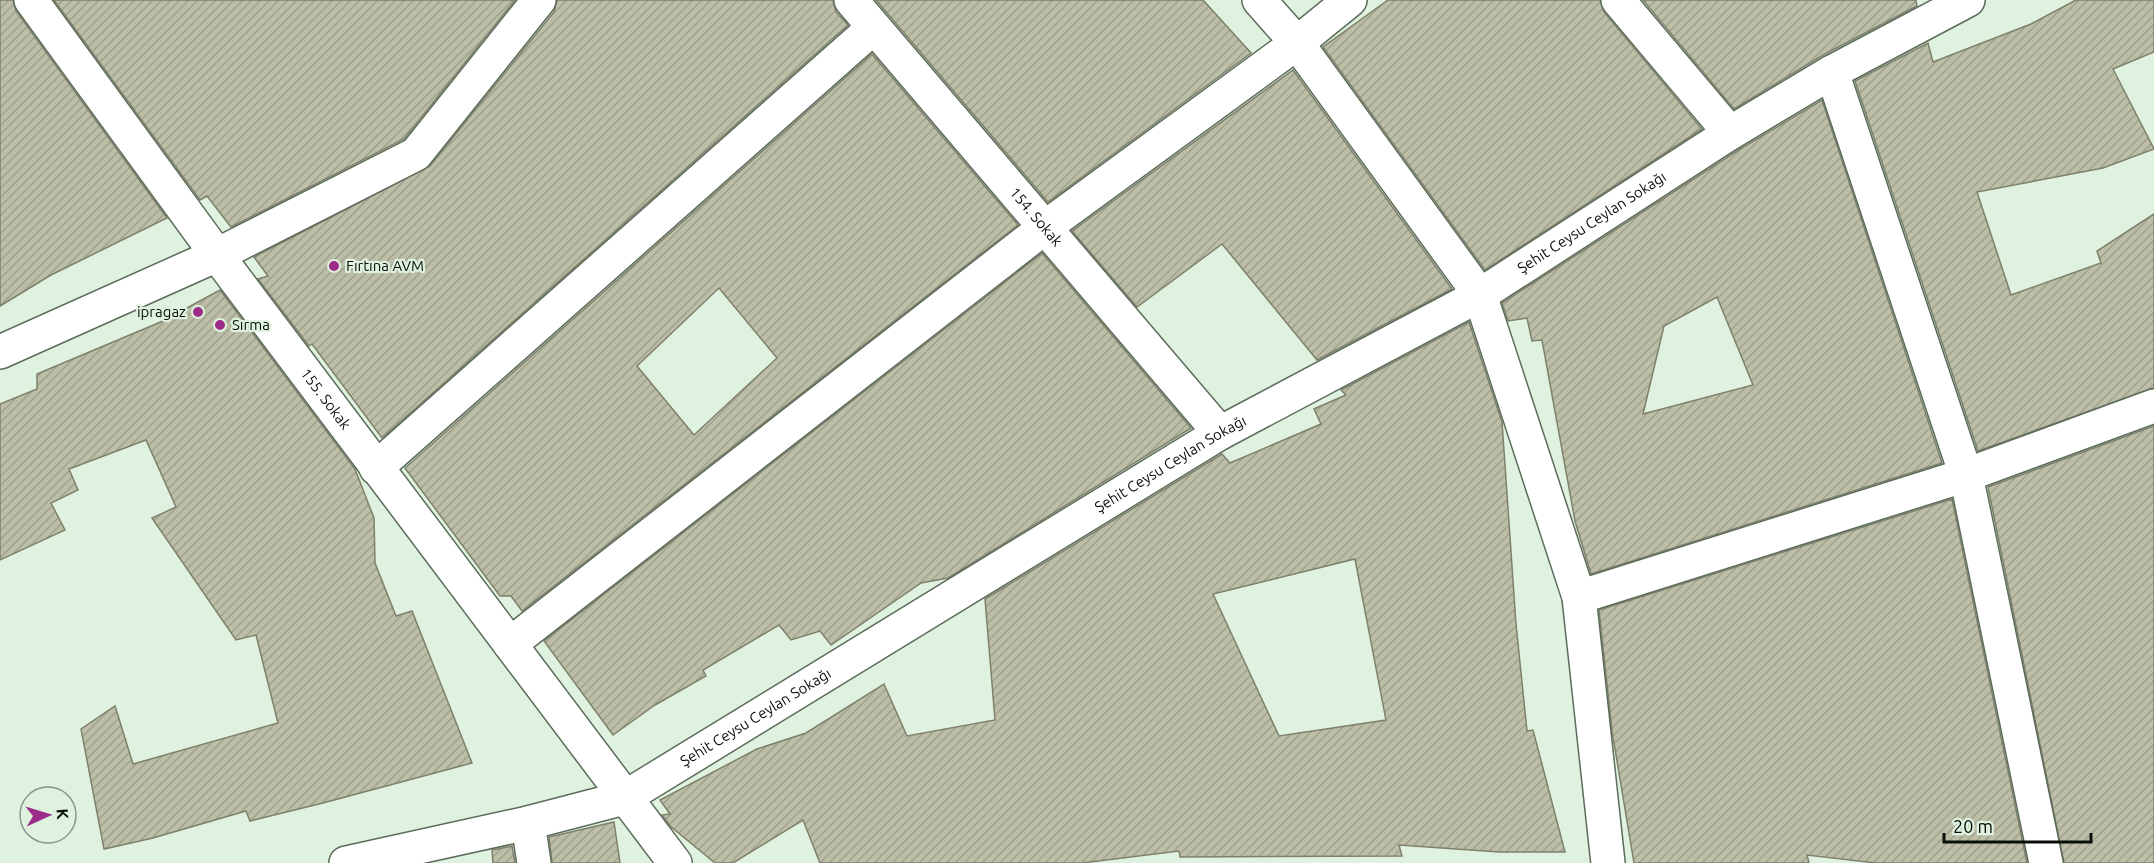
<svg xmlns="http://www.w3.org/2000/svg" width="2154" height="863" viewBox="0 0 2154 863" font-family="Ubuntu,sans-serif">
<style>
.building{fill:url(#building-hatch);stroke:#7e806b;stroke-width:1.5;fill-rule:evenodd}
.lines{fill:none;stroke-linecap:round;stroke-linejoin:round}
.minor-casing{stroke:#5b6c5b;stroke-width:36}
.minor{stroke:#fff;stroke-width:33}
.poi-dot{fill:#9c2b89;stroke:#dff2df;stroke-width:2}
.labels{text-anchor:middle;stroke-width:4.5;stroke-linejoin:round;paint-order:stroke}
.street-label{font-size:15px;fill:#080f09;stroke:#dff2df}
.poi-label{font-size:15px;fill:#080f09;stroke:#dff2df;text-anchor:start}
</style>
<defs>
<pattern id="building-hatch" width="6" height="6" patternUnits="userSpaceOnUse" patternTransform="scale(1.5)"><rect width="6" height="6" fill="#bcbea7"/><path d="M-1 1l2-2M0 6l6-6M5 7l2-2" fill="none" stroke="#a0a28e"/></pattern>
</defs>
<rect width="100%" height="100%" fill="#dff2df"/>
<g class="building">
<path d="M0 0H13L16 11 167 218 51 275 0 306Z"/>
<path d="M54 0H515L404 139 231 227 207 196 200 200Z"/>
<path d="M557 0H833L836 12 848 25 382 438 312 344 309 346 258 279 268 276 254 257 430 166 554 12Z"/>
<path d="M876 0H1203L1251 53 1048 202Z"/>
<path d="M1388 0H1600L1604 12 1702 129 1485 270 1323 47Z"/>
<path d="M1643 0H1916L1917 6 1823 55 1734 109Z"/>
<path d="M2076 0H2154V52L2113 69 2154 149 2103 168 1977 192 2011 295 2101 263 2097 251 2154 214V388L1978 451 1855 81 1928 43 1933 62 2031 24Z"/>
<path d="M872 54 1018 225 522 611 511 596H500L405 468ZM719 288 777 358 694 435 637 366Z"/>
<path d="M1293 70 1452 289 1317 360 1222 244 1137 307 1072 231Z"/>
<path d="M1822 100 1942 463 1591 574 1575 521 1542 340 1532 341 1527 318 1508 321 1502 303 1740 149ZM1717 297 1753 385 1643 414 1664 326Z"/>
<path d="M1042 253 1191 428 948 578 921 583 831 645 820 631 791 640 779 625 703 670 706 676 655 705 613 735 544 641Z"/>
<path d="M220 290 355 469 374 518 375 563 396 616 412 611 472 763 323 803 250 821 246 811 153 838 104 849 81 729 115 706 133 764 278 723 256 635 236 640 152 518 176 507 146 440 69 469 78 490 51 503 65 530 0 560V404L37 389V374L163 321Z"/>
<path d="M1469 322 1502 422 1516 624 1527 731 1533 730 1565 852H1499L1399 845 1402 856 1180 857 1179 851 1082 863H820L803 820 733 863H715L670 826 662 815 670 814 660 800 757 749 806 733 884 684 907 736 995 720 985 599 1222 454 1230 463 1321 424 1314 409 1346 395 1341 390ZM1355 559 1386 720 1279 736 1213 594Z"/>
<path d="M2154 426V863H2064L1988 487Z"/>
<path d="M1952 499 2027 863H1876L1807 855 1809 863H1634L1612 731 1599 610Z"/>
<path d="M614 822 620 863H552L549 837Z"/>
<path d="M512 846 515 863H493L492 850Z"/>
</g>
<g class="lines">
<defs>
<g id="minor">
<path id="s1" d="M31 0 217 255 675 863"/>
<path id="s2" d="M851 0 1220 433"/>
<path d="M1259 0 1297 43 1480 295 1579 597 1608 863"/>
<path d="M1618 0 1730 133"/>
<path d="M1832 72 1966 475 2046 863"/>
<path d="M0 352 217 255 416 154 539 0"/>
<path d="M376 468 873 28"/>
<path d="M1579 597 1966 475 2154 406"/>
<path d="M510 644 1044 228 1297 43 1350 0"/>
<path d="M528 823 534 863"/>
<path id="s3" d="M346 863 528 823 624 798 1220 433 1480 295 1730 133 1832 72 1968 0"/>
</g>
</defs>
<use href="#minor" class="minor-casing"/>
<use href="#minor" class="minor"/>
</g>
<g class="poi-dot">
<circle cx="334" cy="266" r="6"/>
<circle cx="198" cy="312" r="6"/>
<circle cx="220" cy="325" r="6"/>
</g>
<g class="labels">
<g class="street-label">
<text dy="5" stroke="none"><textPath href="#s2" startOffset="285">154. Sokak</textPath></text>
<text dy="5" stroke="none"><textPath href="#s3" startOffset="1412">Şehit Ceysu Ceylan Sokağı</textPath></text>
<text dy="5" stroke="none"><textPath href="#s1" startOffset="496">155. Sokak</textPath></text>
<text dy="5" stroke="none"><textPath href="#s3" startOffset="926">Şehit Ceysu Ceylan Sokağı</textPath></text>
<text dy="5" stroke="none"><textPath href="#s3" startOffset="440">Şehit Ceysu Ceylan Sokağı</textPath></text>
</g>
<g class="poi-label">
<text x="346" y="271">Fırtına AVM</text>
<text x="186" y="317" text-anchor="end">ipragaz</text>
<text x="232" y="330">Sırma</text>
</g>
</g>
<g transform="translate(48 815) rotate(86)"><circle r="28" fill="#dff2df" stroke="#899789" stroke-width="1.5"/>
<path d="M0-4.5L10 22L0 15L-10 22Z" fill="#9c2b89"/>
<text y="-9" font-size="16" font-weight="bold" text-anchor="middle" fill="#080f09">K</text>
</g>
<path d="M1944 833v9h147v-9" fill="none" stroke="#080f09" stroke-width="3"/>
<text x="1953" y="833" font-size="18" fill="#080f09" stroke="#dff2df" stroke-width="4.5" paint-order="stroke">20 m</text>
</svg>
